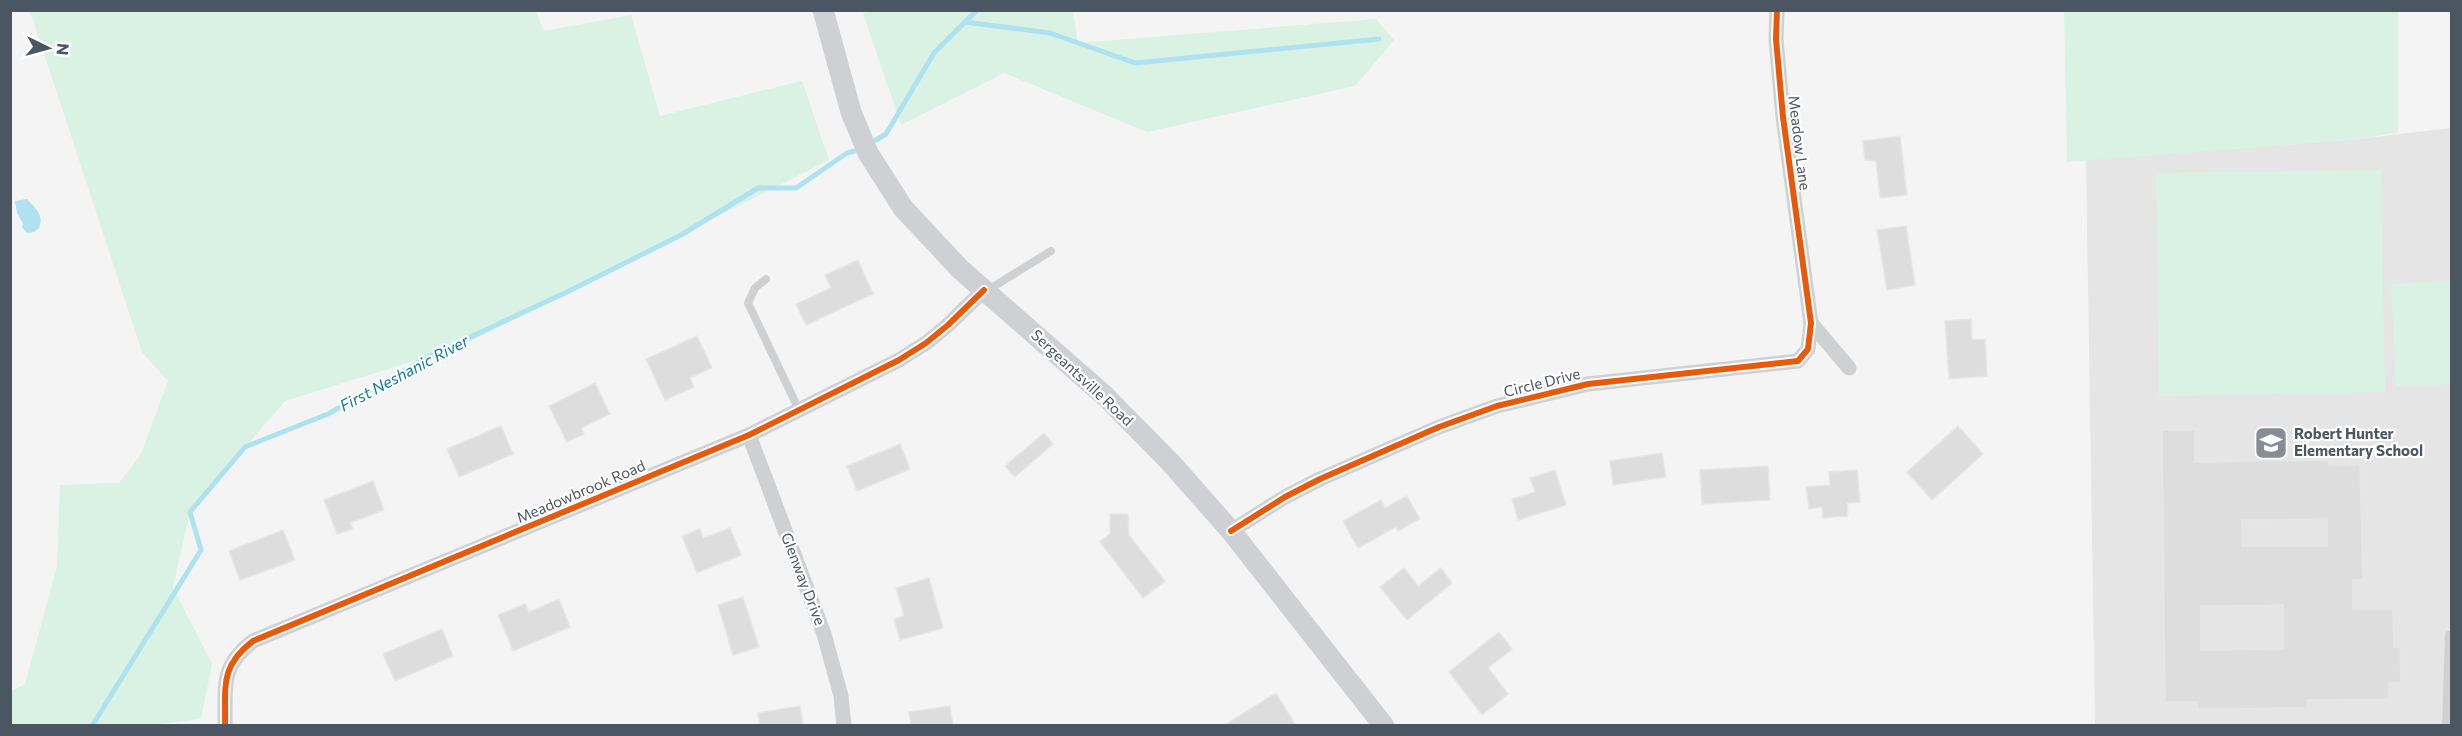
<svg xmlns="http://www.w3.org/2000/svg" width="2462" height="736" viewBox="0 0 2462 736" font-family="Commissioner,sans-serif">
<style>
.education{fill:#e6e5e6}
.green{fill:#d9f2e3}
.water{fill:#aee2f0}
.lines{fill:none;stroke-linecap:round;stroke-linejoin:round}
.stream{stroke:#aee2f0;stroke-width:5}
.building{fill:#ddddde;stroke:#e5e6e7;stroke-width:1.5;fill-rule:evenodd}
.service{stroke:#ced0d2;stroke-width:8}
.minor{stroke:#ced0d2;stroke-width:15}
.secondary{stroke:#ced0d4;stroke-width:21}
.cycleway-casing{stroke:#fff;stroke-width:10}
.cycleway{stroke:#e8590c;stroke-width:6}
.labels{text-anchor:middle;stroke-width:4.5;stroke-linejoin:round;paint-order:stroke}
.street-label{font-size:15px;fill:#4a5661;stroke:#fff}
.poi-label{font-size:15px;font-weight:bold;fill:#4a5661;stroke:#fff;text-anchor:start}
.water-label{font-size:16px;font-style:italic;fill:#0c7c9b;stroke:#fff}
</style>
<rect width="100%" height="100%" fill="#f4f4f4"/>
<path class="education" d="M2451 128V725H2095L2086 160 2348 140Z"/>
<g class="green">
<path d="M535 10 544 31 631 15 660 116 802 81 829 160 459 347 285 401 190 512 173 587 212 664 201 719 141 726 11 725V691L25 684 57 566 60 485 119 483 141 454 168 381 142 352 30 11Z"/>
<path d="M874 11H1073L1078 43 1376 19 1394 40 1355 86 1147 132 1004 73 901 125 863 13Z"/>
<path d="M2064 11H2398V133L2348 140 2067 162Z"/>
<path d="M2381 170 2385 392 2159 396 2156 173Z"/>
<path d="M2451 281V384L2396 386 2391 284Z"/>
</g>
<path class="water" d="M27 199C34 207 45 215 39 228L34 232 27 233 22 227 23 223 17 213 15 201Z"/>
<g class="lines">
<g class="stream">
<path d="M965 22 1050 33 1135 63 1379 39"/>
<path d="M876 140 886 134 934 53 977 10"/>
<path d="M92 726 201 550 190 512 245 447 328 414 430 356 569 291 681 235 758 188H796L847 153 854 151"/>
</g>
</g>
<g class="building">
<path d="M1900 136 1907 195 1880 198 1876 161 1865 160 1863 141Z"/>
<path d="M1906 226 1915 285 1887 290 1877 230Z"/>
<path d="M858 260 873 294 806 325 796 304 831 288 825 275Z"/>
<path d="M1971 319 1972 340 1985 339 1987 376 1949 379 1945 321Z"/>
<path d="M697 336 712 368 690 378 694 387 665 400 646 359Z"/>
<path d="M595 383 610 414 581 428 584 434 567 442 549 406Z"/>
<path d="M501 426 513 454 459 477 447 449Z"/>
<path d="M1958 426 1983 454 1932 500 1907 472Z"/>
<path d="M2162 430H2195V462L2329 460V465H2360L2363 580H2353V609H2393L2394 647H2400L2401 683H2389V699L2307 700V708L2197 709V702H2165ZM2327 519V546H2242V520ZM2283 605V649L2201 650V606Z"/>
<path d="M1044 433 1053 444 1015 477 1005 466Z"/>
<path d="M900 444 910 469 857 491 847 466Z"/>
<path d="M1662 453 1666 477 1613 485 1610 461Z"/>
<path d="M1768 466 1770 500 1702 504 1700 470Z"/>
<path d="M1555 470 1566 505 1518 520 1512 499 1535 492 1530 478Z"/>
<path d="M1857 470 1860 502 1847 503 1848 516 1823 518 1822 507 1809 509 1806 487 1830 485 1829 472Z"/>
<path d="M373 481 384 510 350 523 353 529 337 534 324 500Z"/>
<path d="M1407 496 1420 519 1398 531 1396 527 1358 548 1343 521 1381 500 1385 508Z"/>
<path d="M1110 514H1128L1129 535 1165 581 1143 598 1100 542 1110 534Z"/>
<path d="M730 528 741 555 697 573 682 536 700 529 703 538Z"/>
<path d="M283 530 295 560 240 580 229 551Z"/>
<path d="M1404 568 1418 586 1441 568 1452 583 1407 620 1380 587Z"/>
<path d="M929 578 943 628 900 640 894 619 904 616 896 588Z"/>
<path d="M743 597 759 647 733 655 718 605Z"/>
<path d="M559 599 570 627 513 651 498 615 525 604 529 612Z"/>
<path d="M442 629 453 656 395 681 383 654Z"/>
<path d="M1499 632 1512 649 1488 668 1508 694 1482 715 1449 672Z"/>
<path d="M1276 693 1296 726H1223Z"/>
<path d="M800 706 803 726H760L758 713Z"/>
<path d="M950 706 953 726H911L909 712Z"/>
</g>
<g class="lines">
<g class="service">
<path d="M766 279 755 288 748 303 799 410"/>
<path d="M988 290 1051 251"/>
<path d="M2446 726 2449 635"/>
</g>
<g class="minor">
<path d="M1811 323 1849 368"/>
<path d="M749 435 824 634 841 696 844 726"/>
<path d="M1231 531 1285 497 1320 479 1439 427 1497 406 1588 384 1798 361 1808 349 1811 323 1783 117 1776 39 1777 10"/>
<path d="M225 726C226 687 219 667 253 641L749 435 899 360 926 343 948 325 984 290"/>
</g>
<path class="secondary" d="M823 10 851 112 868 153 903 208 960 269 1105 396 1171 463 1231 531 1384 726"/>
<defs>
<g id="cycleway">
<path d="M1231 531 1285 497 1320 479 1439 427 1497 406 1588 384 1798 361 1808 349 1811 323 1783 117 1776 39 1777 10"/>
<path d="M225 726C226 687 219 667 253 641L749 435 899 360 926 343 948 325 984 290"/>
</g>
</defs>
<use href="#cycleway" class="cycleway-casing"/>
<use href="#cycleway" class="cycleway"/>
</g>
<defs>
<symbol id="school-square" viewBox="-11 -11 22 22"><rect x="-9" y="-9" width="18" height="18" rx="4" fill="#868d94" stroke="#fff"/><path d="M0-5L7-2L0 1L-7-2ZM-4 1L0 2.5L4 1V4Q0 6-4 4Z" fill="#fff"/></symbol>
</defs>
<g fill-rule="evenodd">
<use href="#school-square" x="2252" y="424" width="38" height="38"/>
</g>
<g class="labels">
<g class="street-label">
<text transform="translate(1799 143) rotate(83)" y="5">Meadow Lane</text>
<text transform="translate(1082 378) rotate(43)" y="5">Sergeantsville Road</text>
<text transform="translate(1542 383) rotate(-14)" y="5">Circle Drive</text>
<text transform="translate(581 492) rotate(-23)" y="5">Meadowbrook Road</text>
<text transform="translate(803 579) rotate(69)" y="5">Glenway Drive</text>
</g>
<g class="poi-label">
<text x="2294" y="439">Robert Hunter<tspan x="2294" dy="17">Elementary School</tspan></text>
</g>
<g class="water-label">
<text transform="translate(404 373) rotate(-28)" y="6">First Neshanic River</text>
</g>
</g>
<rect width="2462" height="736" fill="none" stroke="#4a5661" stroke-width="24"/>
<g transform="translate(48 48) rotate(95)" stroke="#ffffff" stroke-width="4.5" paint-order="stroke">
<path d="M0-4.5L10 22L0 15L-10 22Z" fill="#4a5661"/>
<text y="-9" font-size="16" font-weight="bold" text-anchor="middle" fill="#4a5661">N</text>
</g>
</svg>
